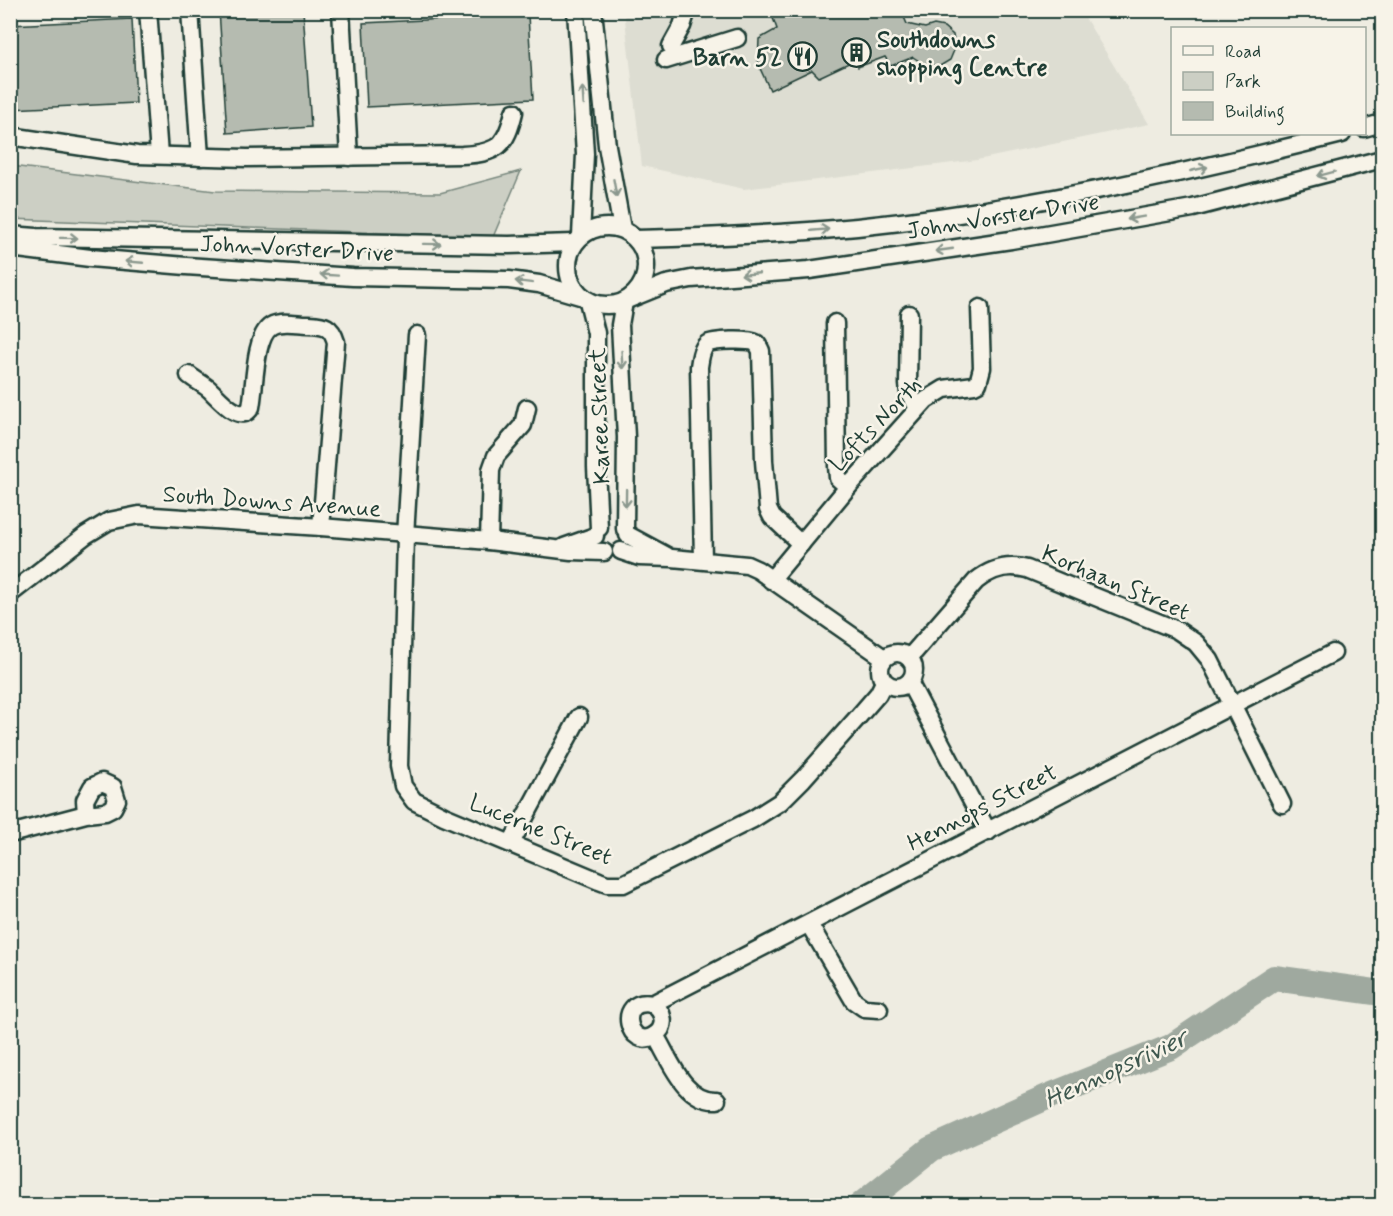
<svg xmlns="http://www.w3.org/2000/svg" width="1393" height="1216" viewBox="0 0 1393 1216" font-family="Mynerve,sans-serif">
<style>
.built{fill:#ddddd2}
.green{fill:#cccfc4;stroke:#76867c;stroke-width:1.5}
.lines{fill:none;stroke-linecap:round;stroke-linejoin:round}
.river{stroke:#9fa99f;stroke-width:26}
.building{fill:#b5bbb0;stroke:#1f3d34;stroke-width:1.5}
.minor-casing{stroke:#1f3d34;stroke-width:21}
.minor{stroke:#f7f3e8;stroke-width:16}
.oneway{stroke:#8b988e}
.labels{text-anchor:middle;stroke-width:5;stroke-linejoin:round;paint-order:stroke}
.poi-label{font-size:24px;font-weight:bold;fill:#1f3d34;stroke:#f7f3e8;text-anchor:start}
.street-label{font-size:24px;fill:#1f3d34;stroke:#f7f3e8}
.water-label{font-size:26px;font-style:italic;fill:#3f584f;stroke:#f7f3e8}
</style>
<rect width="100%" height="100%" fill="#eeece1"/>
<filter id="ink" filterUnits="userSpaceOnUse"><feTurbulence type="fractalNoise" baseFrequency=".0167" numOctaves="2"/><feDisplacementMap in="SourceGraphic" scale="12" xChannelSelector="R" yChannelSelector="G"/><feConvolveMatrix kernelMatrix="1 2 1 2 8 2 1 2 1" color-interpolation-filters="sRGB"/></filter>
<g filter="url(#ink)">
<path class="built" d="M624 11H1081L1149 124 977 160 744 189 642 166Z"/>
<path class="green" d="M11 166 215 191 440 193 521 171 493 237 11 219Z"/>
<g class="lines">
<path class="river" d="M860 1206 931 1149 1047 1097 1171 1047 1274 978 1382 993"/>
</g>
<g class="building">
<path d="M219 10H303L311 127 227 133Z"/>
<path d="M770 10H901L907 24 925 28 934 25 944 27 953 35 955 48 950 60 940 66 925 65 913 57 891 66 885 57 858 67 857 59 819 77 812 70 770 90 758 64 759 39 777 29Z"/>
<path d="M528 15 533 99 367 107 363 23Z"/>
<path d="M132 19 136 103 10 109V25Z"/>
</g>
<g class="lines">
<defs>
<g id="minor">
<path d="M148 10 159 155"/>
<path d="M190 10 200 157"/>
<path d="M341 10 349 157"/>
<path d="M576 10 585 154 581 236"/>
<path d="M593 10 607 146 622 229"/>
<path d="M671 46 682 26 687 10"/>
<path d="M666 60 737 38"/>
<path d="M1364 128 1382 123"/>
<path d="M10 136 137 155 247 158 462 155C498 153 506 146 514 112"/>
<circle cx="607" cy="266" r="39"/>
<path d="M10 235 36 237 509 245 574 243"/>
<path d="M636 239C710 237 783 234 857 227 1021 210 1182 174 1342 134"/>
<path d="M10 248 90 258 186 266 353 277 509 280 539 284 580 296"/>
<path d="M629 299 666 284 691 279 809 270 1011 240 1193 208 1382 159"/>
<path d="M588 301 596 333V467L599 528"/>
<path d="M624 302 620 325 626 437 625 529"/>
<path d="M909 314 908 384 909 393 918 408"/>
<path d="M835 323 837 466 838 478 848 487"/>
<path d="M417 335 405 536 399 766 403 786 414 801 444 816 599 881 607 884H623L753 819 780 802 803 779 858 717 878 694 884 682"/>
<path d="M189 375C195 380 203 384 209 389 218 397 241 426 251 407 255 388 254 336 271 326 281 320 297 324 308 324 325 325 331 325 336 342L321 527"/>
<path d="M628 535 667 556"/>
<path d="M489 541 491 470 496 456 523 425 527 408"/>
<path d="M564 547 595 536"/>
<path d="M621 551 639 557 672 558 747 565 758 570 884 658"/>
<path d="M703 560 699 367C700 360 701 349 707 344 714 340 749 339 756 343 759 346 759 347 761 351L764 461 768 509 772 517 801 544"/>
<path d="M771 580 848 487 926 400 944 389 974 385 978 383 982 368 980 308"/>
<path d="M10 594 86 535 109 521 139 515 321 527 489 541 571 551 604 552"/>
<circle cx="897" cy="670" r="17"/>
<path d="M909 658 976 581C992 568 1008 564 1027 569L1177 630 1196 643 1210 660 1282 804"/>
<path d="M909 682 988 832"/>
<path d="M10 834 86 814 105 812 113 808 117 800 113 787 102 782 92 787 85 800 86 814"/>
<path d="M511 843 579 717"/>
<path d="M809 924 854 1001 864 1008 879 1009"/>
<path d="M652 1004C663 1010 668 1026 655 1035 629 1053 614 997 652 1004L1333 653"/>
<path d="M655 1035C670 1059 684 1102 717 1100"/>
</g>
</defs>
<use href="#minor" class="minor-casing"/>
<use href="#minor" class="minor"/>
</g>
<defs><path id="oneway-shaft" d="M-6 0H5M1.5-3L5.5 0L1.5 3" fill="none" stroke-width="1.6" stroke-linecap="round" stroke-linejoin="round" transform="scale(1.5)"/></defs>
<g class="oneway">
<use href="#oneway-shaft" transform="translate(583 96) rotate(-94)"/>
<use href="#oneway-shaft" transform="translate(1199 169) rotate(-13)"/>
<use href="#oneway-shaft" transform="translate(1326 174) rotate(165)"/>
<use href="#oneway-shaft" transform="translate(615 188) rotate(80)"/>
<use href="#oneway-shaft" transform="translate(1136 218) rotate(170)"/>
<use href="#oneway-shaft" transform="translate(820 230) rotate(-5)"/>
<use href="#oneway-shaft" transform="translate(69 238) rotate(1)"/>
<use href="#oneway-shaft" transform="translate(432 244) rotate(1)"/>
<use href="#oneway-shaft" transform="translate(944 250) rotate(172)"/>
<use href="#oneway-shaft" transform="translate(134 262) rotate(-175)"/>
<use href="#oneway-shaft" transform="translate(750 274) rotate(175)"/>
<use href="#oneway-shaft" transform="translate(329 275) rotate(-176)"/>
<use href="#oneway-shaft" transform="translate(524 282) rotate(-173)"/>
<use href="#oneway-shaft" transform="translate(622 360) rotate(87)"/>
<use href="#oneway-shaft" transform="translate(626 498) rotate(91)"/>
</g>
</g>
<defs>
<symbol id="building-ring" viewBox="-11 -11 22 22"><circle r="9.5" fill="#f7f3e8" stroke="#1f3d34" stroke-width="1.5"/><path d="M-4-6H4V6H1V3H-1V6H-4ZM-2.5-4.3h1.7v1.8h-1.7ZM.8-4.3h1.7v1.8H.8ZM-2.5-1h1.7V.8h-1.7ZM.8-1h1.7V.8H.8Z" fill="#1f3d34"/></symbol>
<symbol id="restaurant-ring" viewBox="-11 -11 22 22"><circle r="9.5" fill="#f7f3e8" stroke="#1f3d34" stroke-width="1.5"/><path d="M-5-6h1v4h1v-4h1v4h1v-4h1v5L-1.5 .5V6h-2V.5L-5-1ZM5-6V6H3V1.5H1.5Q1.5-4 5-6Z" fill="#1f3d34"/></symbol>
</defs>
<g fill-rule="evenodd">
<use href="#building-ring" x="840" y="36" width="33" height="33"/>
<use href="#restaurant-ring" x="786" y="40" width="33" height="33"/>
</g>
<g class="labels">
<g class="poi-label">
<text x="877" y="47">Southdowns<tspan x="877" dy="28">shopping Centre</tspan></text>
<text x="782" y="65" text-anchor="end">Barn 52</text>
</g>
<g class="street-label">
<text transform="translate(1003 216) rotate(-9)" y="8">John Vorster Drive</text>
<text transform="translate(297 248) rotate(3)" y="8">John Vorster Drive</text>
<text transform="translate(599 416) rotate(-92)" y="8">Karee Street</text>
<text transform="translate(875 424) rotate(-46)" y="8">Lofts North</text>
<text transform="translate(272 501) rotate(4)" y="8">South Downs Avenue</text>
<text transform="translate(1116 582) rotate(23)" y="8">Korhaan Street</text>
<text transform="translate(982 807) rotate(-27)" y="8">Hennops Street</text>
<text transform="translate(541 829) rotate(22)" y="8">Lucerne Street</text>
</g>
<g class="water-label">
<text transform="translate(1115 1068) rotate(-25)" y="9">Hennopsrivier</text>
</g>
</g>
<rect width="1393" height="1216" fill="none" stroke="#f7f3e8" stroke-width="36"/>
<rect x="18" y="18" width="1357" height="1180" fill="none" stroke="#1f3d34" stroke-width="2" filter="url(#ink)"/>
<rect x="1171" y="27" width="195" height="108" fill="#f7f3e8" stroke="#a1aaa0" stroke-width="1.5"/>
<rect x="1183" y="46" width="30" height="9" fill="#f7f3e8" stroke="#a1aaa0" stroke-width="1.5"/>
<text x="1225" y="57" font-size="18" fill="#1f3d34">Road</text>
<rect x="1183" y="72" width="30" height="18" fill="#cccfc4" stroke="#a1aaa0" stroke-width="1.5"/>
<text x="1225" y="87" font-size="18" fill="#1f3d34">Park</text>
<rect x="1183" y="102" width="30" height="18" fill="#b5bbb0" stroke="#a1aaa0" stroke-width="1.5"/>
<text x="1225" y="117" font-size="18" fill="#1f3d34">Building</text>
</svg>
